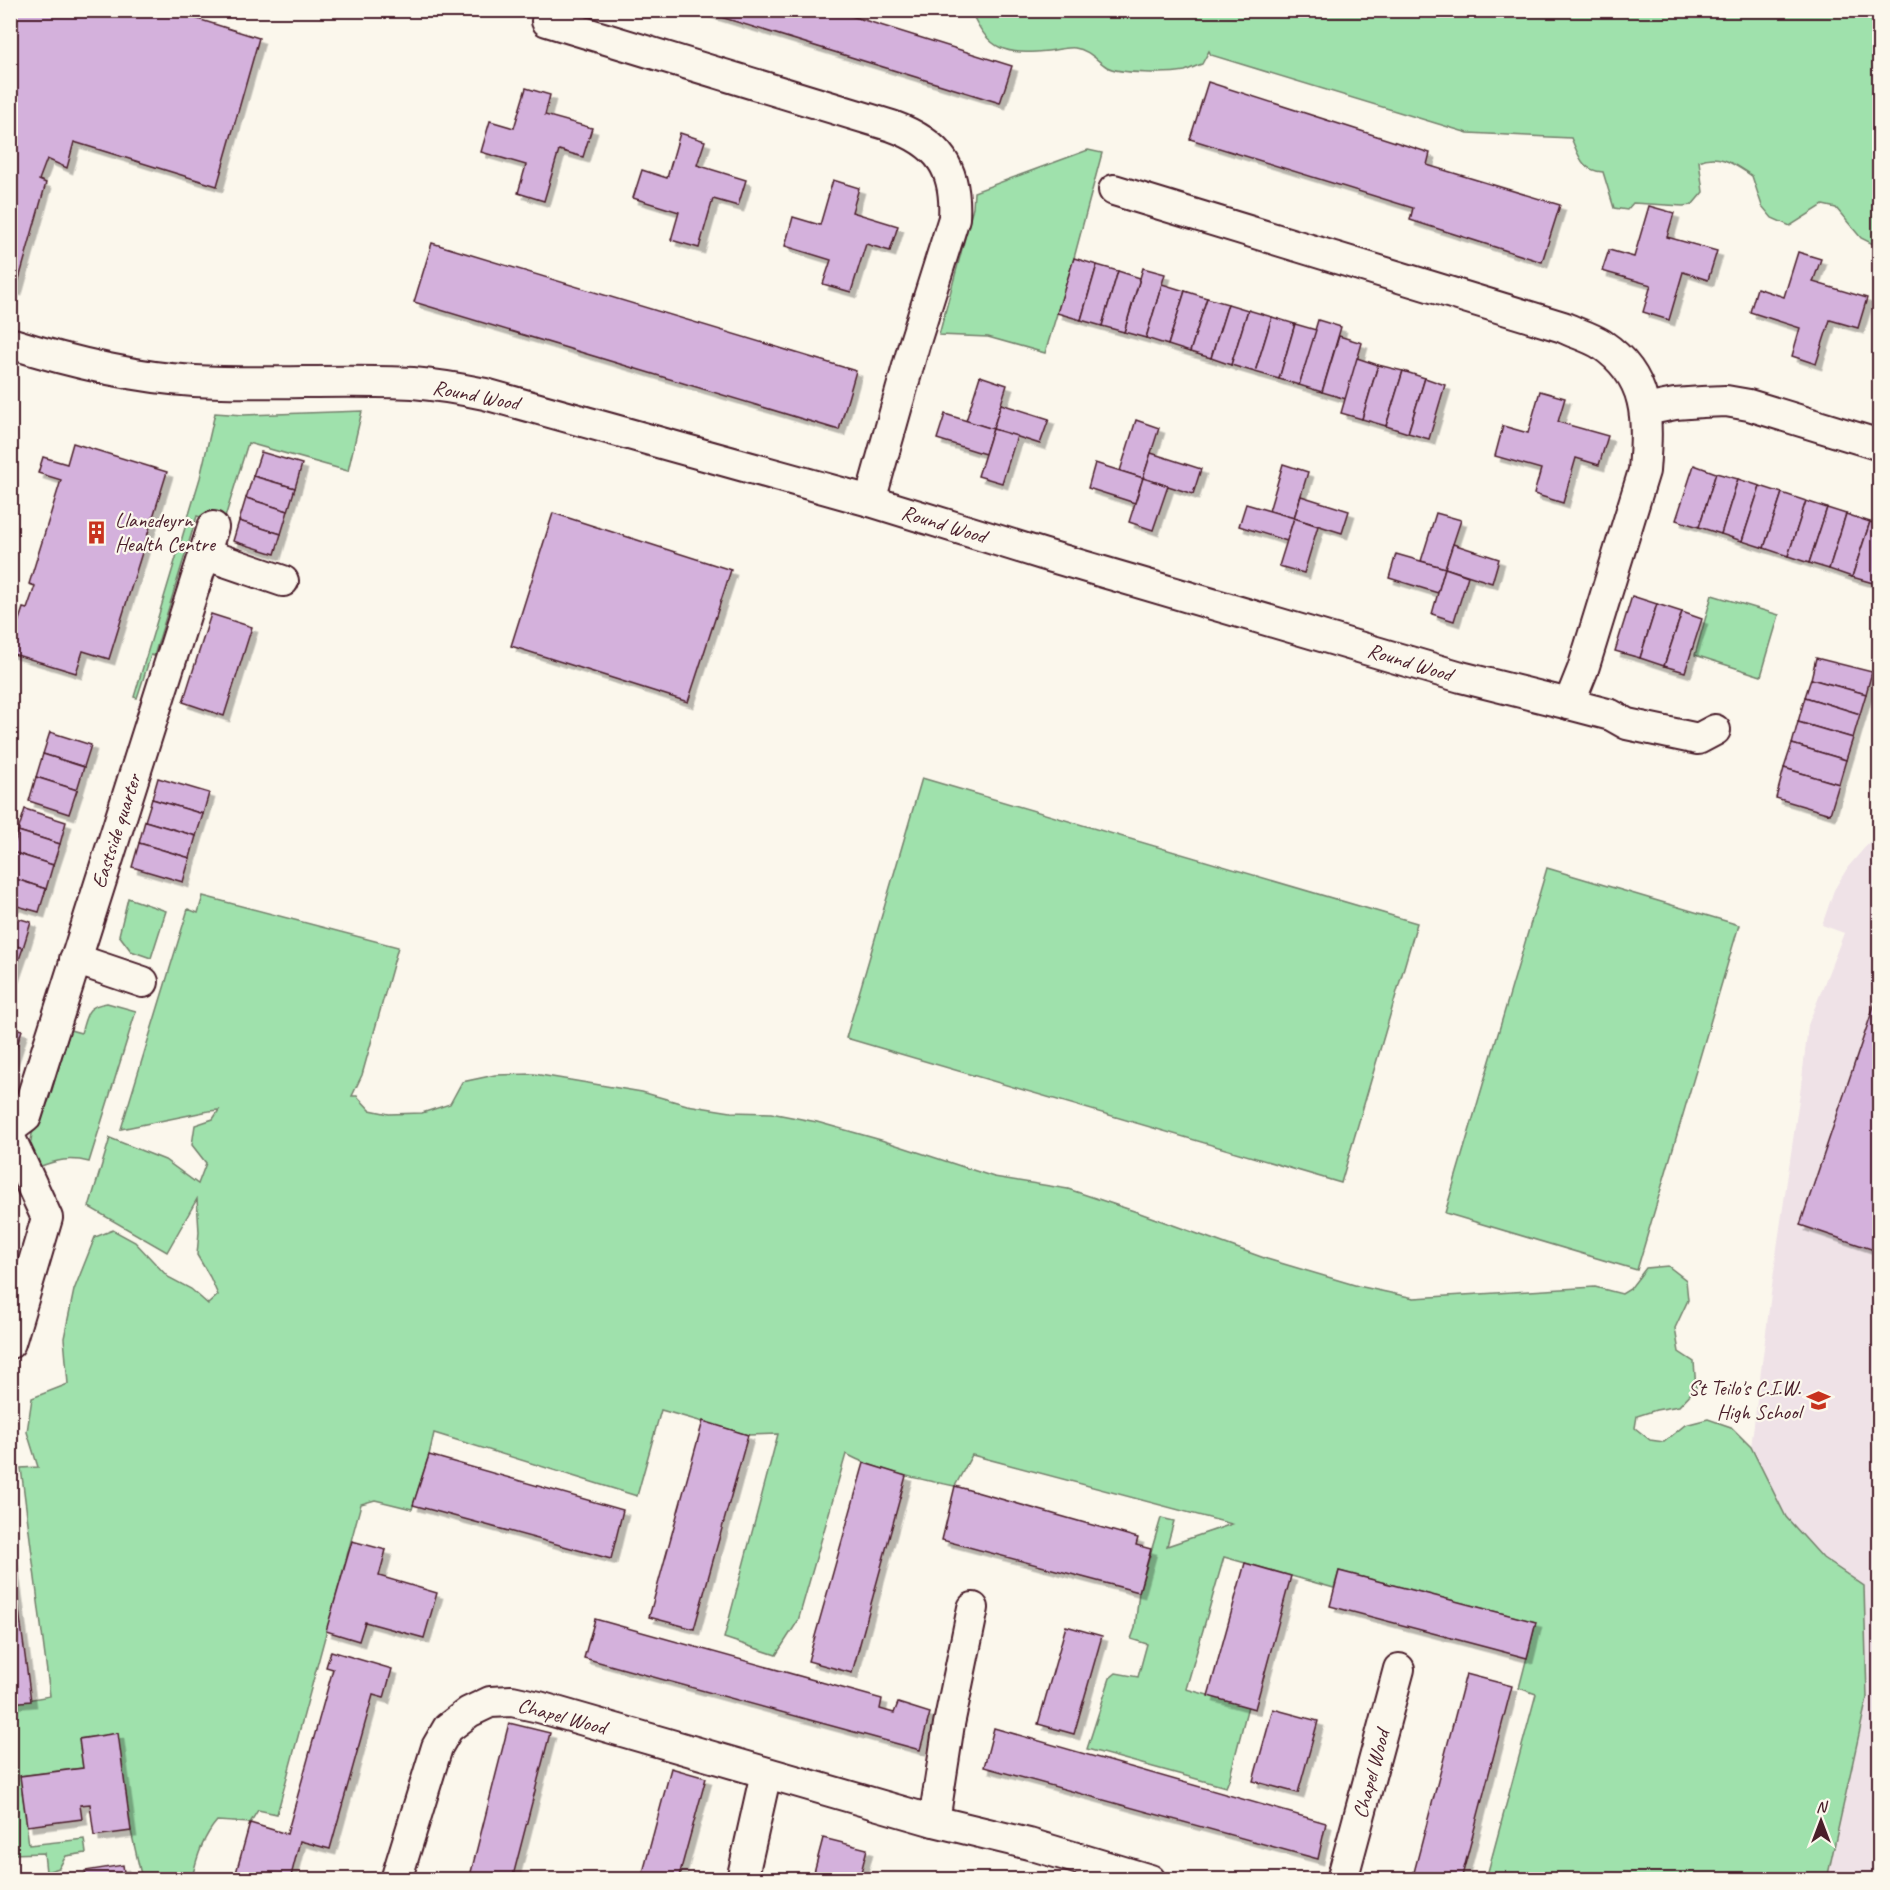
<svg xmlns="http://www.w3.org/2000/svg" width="1890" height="1890" viewBox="0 0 1890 1890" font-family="Caveat,sans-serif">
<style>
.built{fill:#efe2e7}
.green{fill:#9fe1ac;stroke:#74806c;stroke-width:1.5}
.building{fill:#d4b1dc;stroke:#4a1f2b;stroke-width:1.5;filter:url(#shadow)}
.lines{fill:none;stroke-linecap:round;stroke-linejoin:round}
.minor-casing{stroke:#4a1f2b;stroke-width:34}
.minor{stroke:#fbf7ec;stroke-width:30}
.labels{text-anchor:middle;stroke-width:4.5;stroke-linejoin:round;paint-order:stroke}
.street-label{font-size:21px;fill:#4a1f2b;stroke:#fbf7ec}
.poi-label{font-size:21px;fill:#4a1f2b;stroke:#fbf7ec;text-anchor:start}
</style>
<defs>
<filter id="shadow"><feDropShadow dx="5.5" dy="5.5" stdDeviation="0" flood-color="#0004"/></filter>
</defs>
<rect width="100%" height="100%" fill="#fbf7ec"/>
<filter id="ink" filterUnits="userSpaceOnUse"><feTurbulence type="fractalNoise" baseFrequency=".0167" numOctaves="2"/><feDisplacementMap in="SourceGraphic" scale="12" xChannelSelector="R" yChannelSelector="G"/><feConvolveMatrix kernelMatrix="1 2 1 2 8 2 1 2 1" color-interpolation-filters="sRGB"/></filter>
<g filter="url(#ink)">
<path class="built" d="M1879 831V1879H1827L1867 1698 1864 1586 1823 1558 1786 1517 1751 1447 1777 1248 1802 1079 1808 1025 1844 933 1822 925 1834 890 1848 867Z"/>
<g class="green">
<path d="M971 11H1879V247L1861 238 1836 208 1823 205 1790 226 1772 218 1762 206 1752 176C1735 165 1719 152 1699 161L1703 192 1692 205 1683 206 1633 203 1627 210 1614 208 1603 172C1581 171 1579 155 1571 138L1468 133 1211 55 1209 51 1202 64C1196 66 1190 69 1185 71 1170 74 1119 74 1107 67 1096 60 1089 50 1075 48 1067 47 1057 50 1048 51 1006 55 988 51 971 11Z"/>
<path d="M1088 150 1102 153 1074 258 1045 353 988 337 939 335 973 208 974 192Z"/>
<path d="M362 411 348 471 248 443 223 524 197 516 154 656 151 655 137 698 134 697 200 478 215 413 244 415Z"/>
<path d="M1712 595 1779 615 1761 676 1695 655Z"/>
<path d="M922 778 1417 923 1341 1183 846 1038Z"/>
<path d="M1547 868 1739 925 1637 1270 1445 1213Z"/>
<path d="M203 896 398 947 362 1075 352 1096H357L370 1110 389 1114 422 1113 450 1104 462 1082 495 1075 534 1074 642 1092 687 1105 731 1112 771 1113 817 1122 881 1140 994 1177 1068 1189 1137 1212 1267 1259 1358 1286 1414 1298 1595 1287 1622 1294 1630 1289 1646 1268 1668 1266 1686 1280 1688 1300 1675 1328 1679 1352 1694 1362 1696 1388 1679 1406 1656 1410 1637 1416 1635 1428 1650 1440 1664 1442 1685 1425 1708 1419 1731 1427 1751 1447 1786 1517 1823 1558 1864 1586 1867 1698 1827 1879H1486L1536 1694 1519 1688 1536 1622 1339 1571 1334 1588 1224 1557 1186 1689 1248 1706 1229 1780 1226 1787 1087 1749 1110 1678 1116 1673 1138 1677 1147 1644 1131 1639 1135 1628 1139 1592 1161 1518 1174 1521 1167 1546 1232 1524 972 1455 955 1486C918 1479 880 1472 846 1454L798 1621 776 1655 724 1638 778 1434 748 1435 661 1410 637 1496 434 1433 429 1455 412 1509 375 1500 361 1504 277 1814 258 1810 250 1823 217 1821C203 1837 196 1859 192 1879H142L131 1831 117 1733 79 1739 83 1768 20 1776 29 1845 84 1839 86 1853 66 1856 59 1868 46 1872 44 1853 11 1854 10 1703 50 1696 21 1468 38 1467 27 1432 32 1398 68 1384 64 1338 74 1290 95 1237 113 1230 135 1242 168 1277 191 1289 208 1304 218 1295 210 1277 197 1255 199 1232 197 1199 167 1252 89 1207 110 1138 165 1160 198 1184 206 1163 192 1145 195 1125 213 1119 219 1110 209 1111 121 1129 188 909 198 913Z"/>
<path d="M128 898 166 911 151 958 131 951 119 935Z"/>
<path d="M107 1003 136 1011 89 1162C70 1157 56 1160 39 1167L30 1147 32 1134 49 1100 70 1030 81 1033C87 1014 86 1006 107 1003Z"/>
</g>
<g class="building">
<path d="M15 10H169L259 38 217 186 74 142 67 168 47 159 39 180 46 183 16 290 10 288V25Z"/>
<path d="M698 10H832L1012 66 1000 103Z"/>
<path d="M1208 82 1430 153 1427 165 1560 205 1542 262 1410 220 1413 208 1190 139Z"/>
<path d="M526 88 550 95 545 115 592 128 583 157 559 150 544 201 518 193 526 165 481 152 490 121 514 128Z"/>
<path d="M680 133 705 141 697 165 746 180 738 206 713 199 699 248 671 240 679 212 633 198 642 170 667 178Z"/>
<path d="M833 180 859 188 852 212 898 226 890 251 866 244 851 292 823 284 831 260 785 246 793 217 820 225Z"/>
<path d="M1649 206 1674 213 1667 237 1717 251 1708 280 1683 272 1669 320 1643 312 1651 285 1602 271 1609 250 1634 257Z"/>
<path d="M432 243 856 371 839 430 414 302Z"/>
<path d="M1798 252 1821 259 1813 282 1867 298 1858 328 1830 320 1816 364 1792 356 1800 328 1750 312 1757 288 1784 297Z"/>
<path d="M1074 258 1097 265 1081 320 1057 313Z"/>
<path d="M1097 265 1118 271 1102 326 1081 320Z"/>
<path d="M1143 268 1165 274 1146 338 1124 332Z"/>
<path d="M1118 271 1140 278 1124 332 1102 326Z"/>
<path d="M1162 284 1185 291 1168 345 1146 338Z"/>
<path d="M1185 291 1207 298 1190 352 1168 345Z"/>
<path d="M1207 298 1228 304 1211 358 1190 352Z"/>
<path d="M1228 304 1248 310 1231 365 1211 358Z"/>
<path d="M1248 310 1272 317 1255 372 1231 365Z"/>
<path d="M1272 317 1295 324 1279 379 1255 372Z"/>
<path d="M1318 320 1341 327 1322 392 1299 385Z"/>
<path d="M1295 324 1316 330 1299 385 1279 379Z"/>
<path d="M1339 336 1362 343 1346 399 1322 392Z"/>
<path d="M1357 358 1378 365 1362 419 1341 413Z"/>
<path d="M1378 365 1403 371 1386 426 1362 419Z"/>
<path d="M1403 371 1425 378 1408 433 1386 426Z"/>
<path d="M980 376 1007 385 993 429 966 421Z"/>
<path d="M1425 378 1445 385 1429 439 1408 433Z"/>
<path d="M1540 391 1565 398 1558 422 1608 436 1599 465 1576 458 1563 503 1534 494 1541 469 1495 456 1503 426 1528 433Z"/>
<path d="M1001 404 1049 419 1040 444 993 429Z"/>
<path d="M945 414 993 429 985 454 937 439Z"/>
<path d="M1136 420 1159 428 1143 478 1120 471Z"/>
<path d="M993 429 1017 436 1002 483 978 476Z"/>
<path d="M73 443 167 472 109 659 83 651 76 673 10 653V647L23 608 27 609 35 586 29 584 61 480 38 473 43 457 67 464Z"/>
<path d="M261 452 302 464 295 488 253 476Z"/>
<path d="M1151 453 1201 469 1193 494 1143 478Z"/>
<path d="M1095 463 1143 478 1135 503 1088 488Z"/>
<path d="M1283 464 1308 472 1294 518 1269 511Z"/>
<path d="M1694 465 1716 473 1699 527 1676 520Z"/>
<path d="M1716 473 1738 479 1721 534 1699 527Z"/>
<path d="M253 476 295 488 288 511 246 498Z"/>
<path d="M1143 478 1168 486 1153 530 1129 522Z"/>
<path d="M1738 479 1760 486 1742 541 1721 534Z"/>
<path d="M1760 486 1782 493 1764 548 1742 541Z"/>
<path d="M1782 493 1806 501 1788 556 1764 548Z"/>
<path d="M1301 496 1349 511 1342 533 1294 518Z"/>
<path d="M246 498 288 511 281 534 239 521Z"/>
<path d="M1806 501 1827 508 1809 563 1788 556Z"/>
<path d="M1246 504 1294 518 1287 541 1239 526Z"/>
<path d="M1827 508 1846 514 1829 569 1809 563Z"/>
<path d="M553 513 731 570 688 702 511 646Z"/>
<path d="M1436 513 1461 520 1445 568 1421 561Z"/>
<path d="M1846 514 1870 522 1852 577 1829 569Z"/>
<path d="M1294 518 1318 526 1304 573 1279 566Z"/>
<path d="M239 521 281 534 275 554 233 541Z"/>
<path d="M1870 522 1880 525V564L1873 583 1852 577Z"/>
<path d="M1453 544 1499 559 1492 583 1445 568Z"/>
<path d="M1396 554 1445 568 1438 593 1389 578Z"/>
<path d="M1880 564V585L1873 583Z"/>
<path d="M1445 568 1468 576 1454 621 1432 614Z"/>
<path d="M1632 596 1657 604 1640 658 1615 651Z"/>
<path d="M1657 604 1682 612 1664 666 1640 658Z"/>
<path d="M1682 612 1702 619 1685 672 1664 666Z"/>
<path d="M211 614 252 627 224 716 183 702Z"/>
<path d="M1816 658 1872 672 1866 694 1811 679Z"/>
<path d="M1811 679 1866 694 1860 714 1805 697Z"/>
<path d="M1805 697 1860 714 1853 738 1798 722Z"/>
<path d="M1798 722 1853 738 1846 760 1792 744Z"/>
<path d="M50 732 91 745 84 767 43 754Z"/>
<path d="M1792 744 1846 760 1839 784 1784 768Z"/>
<path d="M43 754 84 767 77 790 36 777Z"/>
<path d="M1784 768 1839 784 1830 814 1776 798Z"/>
<path d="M36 777 77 790 69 814 29 801Z"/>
<path d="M158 778 209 793 203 814 152 799Z"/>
<path d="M152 799 203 814 196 836 145 821Z"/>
<path d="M25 809 66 822 60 844 18 831Z"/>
<path d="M145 821 196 836 190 858 139 843Z"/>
<path d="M18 831 60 844 53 865 12 852Z"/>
<path d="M139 843 190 858 183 882 132 867Z"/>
<path d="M12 852 53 865 46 889 10 877Z"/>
<path d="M10 877 46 889 39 912 10 904Z"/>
<path d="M10 916 31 922 23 948 10 944Z"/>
<path d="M10 944 23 948 13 977 10 976Z"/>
<path d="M1880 988V1252L1800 1225Z"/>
<path d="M10 1027 22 1030 10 1067Z"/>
<path d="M703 1421 748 1435 694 1629 649 1617Z"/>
<path d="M429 1455 623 1510 611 1559 413 1505Z"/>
<path d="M864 1463 906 1476 852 1673 808 1661Z"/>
<path d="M955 1486 1138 1538 1136 1545 1151 1549 1139 1592 942 1540Z"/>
<path d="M352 1541 386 1550 379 1576 437 1593 424 1638 365 1622 359 1641 326 1631Z"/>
<path d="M10 1542 31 1701 10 1703Z"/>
<path d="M1245 1563 1291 1576 1255 1709 1208 1696Z"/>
<path d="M1339 1571 1536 1622 1527 1658 1330 1606Z"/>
<path d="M595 1619 882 1699 880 1709 894 1713 898 1703 930 1713 920 1750 584 1658Z"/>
<path d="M1066 1626 1102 1636 1074 1734 1038 1724Z"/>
<path d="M331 1651 392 1669 384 1698 373 1695 330 1849 300 1841 290 1880H234L250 1823 287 1834 333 1669 326 1667Z"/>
<path d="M1466 1674 1512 1686 1461 1880H1412Z"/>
<path d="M1273 1709 1318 1721 1298 1793 1253 1781Z"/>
<path d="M509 1723 550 1733 512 1880H469Z"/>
<path d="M994 1728 1326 1823 1318 1859 984 1767Z"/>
<path d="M118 1733 131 1831 94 1836 90 1804 80 1805 82 1819 27 1826 20 1776 83 1768 79 1739Z"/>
<path d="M671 1768 706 1778 678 1880H641Z"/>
<path d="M823 1838 867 1849 859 1880H812Z"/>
<path d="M123 1865 125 1880H87L85 1871Z"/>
<path d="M46 1872 47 1880H19L18 1876Z"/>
</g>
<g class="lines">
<defs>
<g id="minor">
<path d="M547 21 892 126C939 143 957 168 954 218L914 345 870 501"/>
<path d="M10 343C70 362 131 377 194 381 267 385 340 379 413 383 437 385 461 389 485 394L870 501 1042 554 1461 677 1569 704 1583 669 1644 471C1648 419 1650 377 1601 344 1590 337 1575 333 1563 327L1114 190"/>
<path d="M1645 410 1675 404 1702 402 1726 401 1749 405 1880 445"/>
<path d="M204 554 283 581"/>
<path d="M1569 704 1611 715 1627 724 1698 739 1715 730"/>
<path d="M75 959 143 982"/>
<path d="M10 1129 26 1117 213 527"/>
<path d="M10 1138 47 1218 10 1343"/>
<path d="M934 1821 949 1724 973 1608"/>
<path d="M396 1880 437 1747 448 1728 469 1712 490 1702 512 1701 539 1707 934 1821 1029 1844 1150 1880"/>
<path d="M742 1880 766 1773"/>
<path d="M1342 1880 1399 1669"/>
</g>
</defs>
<use href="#minor" class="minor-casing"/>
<use href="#minor" class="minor"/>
</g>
</g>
<defs>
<symbol id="building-bare" viewBox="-9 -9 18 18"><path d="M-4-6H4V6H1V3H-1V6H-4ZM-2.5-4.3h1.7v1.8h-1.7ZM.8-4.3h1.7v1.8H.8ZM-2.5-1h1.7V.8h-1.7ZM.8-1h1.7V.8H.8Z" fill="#c8321e" stroke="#fbf7ec" stroke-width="2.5" paint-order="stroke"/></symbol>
<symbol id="school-bare" viewBox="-9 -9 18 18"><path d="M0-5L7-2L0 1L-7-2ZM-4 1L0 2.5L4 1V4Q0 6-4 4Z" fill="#c8321e" stroke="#fbf7ec" stroke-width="2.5" paint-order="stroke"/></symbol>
</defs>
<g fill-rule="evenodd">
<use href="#building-bare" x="80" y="516" width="33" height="33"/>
<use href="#school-bare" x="1802" y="1384" width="33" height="33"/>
</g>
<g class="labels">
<g class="street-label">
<text transform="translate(476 395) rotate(11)" y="7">Round Wood</text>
<text transform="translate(944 524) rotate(17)" y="7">Round Wood</text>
<text transform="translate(1410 662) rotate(17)" y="7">Round Wood</text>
<text transform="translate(116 831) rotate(-72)" y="7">Eastside quarter</text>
<text transform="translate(562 1716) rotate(15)" y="7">Chapel Wood</text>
<text transform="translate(1371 1774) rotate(-75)" y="7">Chapel Wood</text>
</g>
<g class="poi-label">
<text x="115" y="527">Llanedeyrn<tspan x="115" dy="24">Health Centre</tspan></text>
<text x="1801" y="1395" text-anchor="end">St Teilo's C.I.W.<tspan x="1801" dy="24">High School</tspan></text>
</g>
</g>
<rect width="1890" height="1890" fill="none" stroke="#fbf7ec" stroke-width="36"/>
<rect x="18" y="18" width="1854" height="1854" fill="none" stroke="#4a1f2b" stroke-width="2" filter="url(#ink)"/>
<g transform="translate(1821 1821)" stroke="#fbf7ec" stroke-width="4.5" paint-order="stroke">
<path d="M0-4.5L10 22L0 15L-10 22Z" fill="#4a1f2b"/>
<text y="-9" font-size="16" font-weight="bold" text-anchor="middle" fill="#4a1f2b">N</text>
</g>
</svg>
